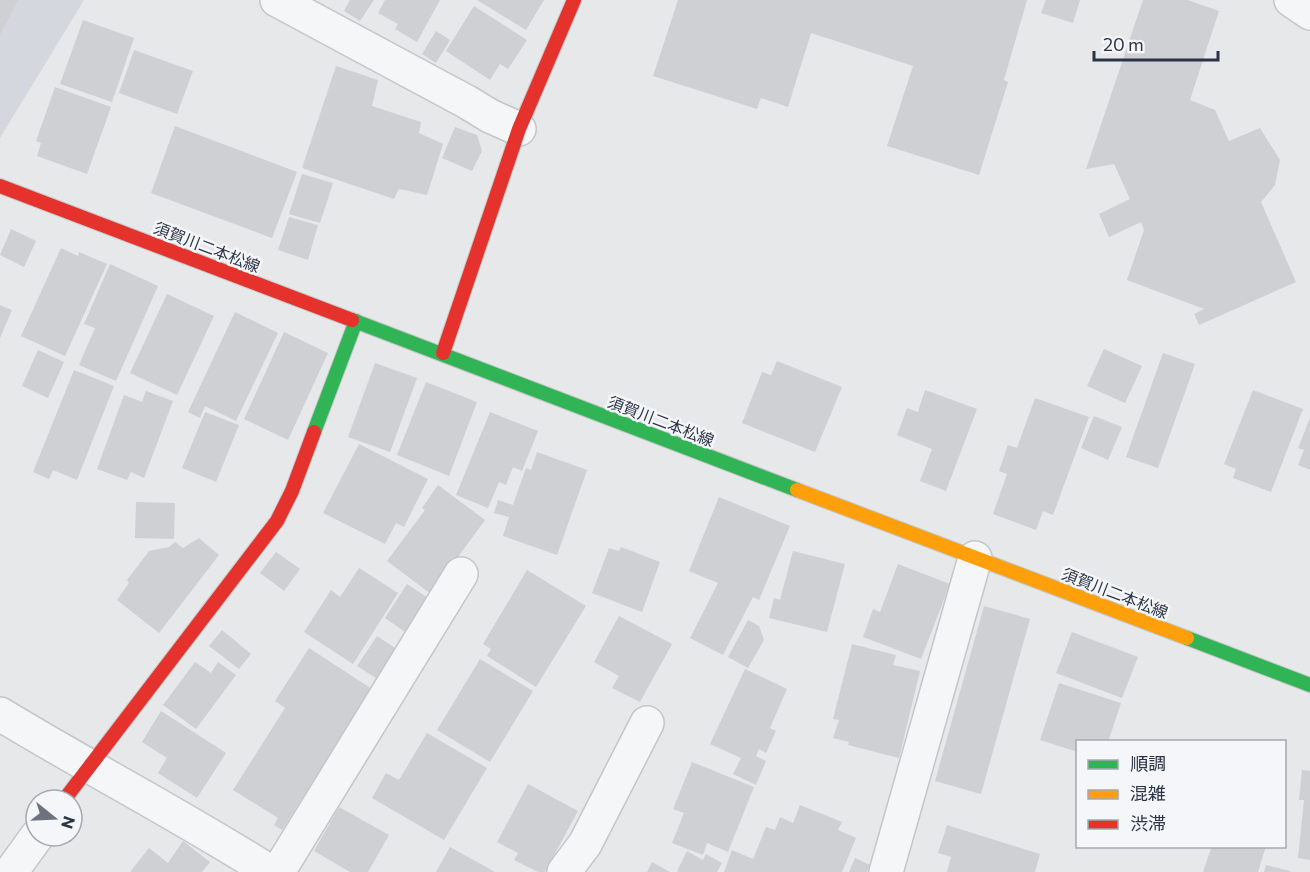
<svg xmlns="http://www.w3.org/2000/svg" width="1310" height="872" viewBox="0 0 1310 872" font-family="Commissioner,'Noto Sans JP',sans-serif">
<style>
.built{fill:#d4d7dd}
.building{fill:#ced0d3}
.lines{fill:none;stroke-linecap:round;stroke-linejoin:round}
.street-casing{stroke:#c4c6c8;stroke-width:36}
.fast-casing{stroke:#c4c6c8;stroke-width:16}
.slow-casing{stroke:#c4c6c8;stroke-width:16}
.jam-casing{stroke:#c4c6c8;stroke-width:16}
.street{stroke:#f5f6f7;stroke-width:33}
.fast{stroke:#30b455;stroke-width:14}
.slow{stroke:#ff9f0a;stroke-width:14}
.jam{stroke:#e5322d;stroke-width:14}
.labels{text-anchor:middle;stroke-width:5;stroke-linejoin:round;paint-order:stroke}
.street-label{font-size:16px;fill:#2b3445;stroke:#f4f6f9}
</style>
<rect width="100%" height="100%" fill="#e6e8ea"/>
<path class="built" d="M0 0H84L0 138Z"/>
<g class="building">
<path d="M0 0H18L0 35Z"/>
<path d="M350 0H374L360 21 344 11Z"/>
<path d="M385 0H440L417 42 395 29 398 24 378 13Z"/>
<path d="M477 0H544L526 30Z"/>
<path d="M678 0H1027L1004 80 1008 82 979 175 887 146 913 66 811 33 788 107 761 98 757 109 653 76Z"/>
<path d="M1046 0H1080L1073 23 1041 13Z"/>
<path d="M1143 0H1188L1219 11 1190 100 1215 110 1229 141 1260 128 1280 160 1275 185 1261 202 1296 282 1199 325 1194 314 1204 309 1127 280 1144 230 1141 222 1109 237 1099 214 1130 199 1114 164 1086 169Z"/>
<path d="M474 6 527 40 508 69 500 64 490 80 446 51Z"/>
<path d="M83 20 134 38 112 102 60 84Z"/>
<path d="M436 31 450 40 436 63 422 54Z"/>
<path d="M134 50 193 71 177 114 119 93Z"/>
<path d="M336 66 378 80 372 106 421 122 419 133 443 144 427 195 399 189 394 199 302 168Z"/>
<path d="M55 87 111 107 87 174 37 156 41 143 36 141Z"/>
<path d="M175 126 297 172 272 238 151 193Z"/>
<path d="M455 127 477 135 482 151 472 171 442 158Z"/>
<path d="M302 174 333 183 320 223 289 214Z"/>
<path d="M289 217 318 225 308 260 278 250Z"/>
<path d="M11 229 36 241 24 267 0 255Z"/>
<path d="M61 248 78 256 79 252 107 264 65 356 21 336Z"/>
<path d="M110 264 158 286 116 381 79 365 95 328 84 324Z"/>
<path d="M167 294 214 316 177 395 130 373Z"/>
<path d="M0 305 12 310 0 338Z"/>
<path d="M235 312 278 333 236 421 205 406 200 418 188 412Z"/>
<path d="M284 332 328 353 288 440 244 419Z"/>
<path d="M1104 349 1142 366 1125 403 1087 386Z"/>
<path d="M38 350 64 362 48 398 22 386Z"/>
<path d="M1163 353 1195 364 1158 468 1126 457Z"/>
<path d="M777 361 842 387 815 452 742 423 762 372 771 375Z"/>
<path d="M375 363 417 378 390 452 348 437Z"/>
<path d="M74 370 114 386 77 480 53 470 49 479 33 472Z"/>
<path d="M426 382 477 402 449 476 397 455Z"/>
<path d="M925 390 977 409 946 491 920 481 932 449 897 435 907 408 918 412Z"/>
<path d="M1253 390 1303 409 1271 492 1233 478 1236 469 1224 464Z"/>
<path d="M146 391 173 401 144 478 131 472 127 480 97 469 124 395 142 402Z"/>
<path d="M1035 398 1089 417 1053 515 1043 511 1036 530 993 514 1007 474 999 471 1008 445 1017 448Z"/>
<path d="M205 412 239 425 216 482 182 468Z"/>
<path d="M490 412 538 431 522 471 513 467 506 485 499 482 488 508 456 495Z"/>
<path d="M1094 416 1122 427 1108 460 1081 448Z"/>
<path d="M1310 418V470L1298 465 1304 450 1298 448Z"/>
<path d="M359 444 428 479 404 527 396 523 385 544 323 513Z"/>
<path d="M537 452 587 470 557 555 503 536 509 517 494 513 498 500 513 505 526 468 531 470Z"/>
<path d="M438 485 485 520 431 594 387 561 425 510 422 508Z"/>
<path d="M719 497 790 526 759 600 753 597 723 655 690 638 718 583 689 571Z"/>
<path d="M136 502 175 503 174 539 135 538Z"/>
<path d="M199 538 219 555 159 633 117 600 129 583 127 580 149 551 169 547 175 542 183 548Z"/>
<path d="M621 547 660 562 642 612 592 593 609 548 619 551Z"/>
<path d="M793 551 845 564 827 632 769 618 774 598 780 600Z"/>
<path d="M276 552 300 569 284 591 260 573Z"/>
<path d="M898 564 950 584 921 659 863 637 873 609 880 612Z"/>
<path d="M359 568 398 593 353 664 304 632 331 590 340 597Z"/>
<path d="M527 570 586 606 536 687 487 656 491 649 483 644Z"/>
<path d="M407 584 431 600 408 634 385 618Z"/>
<path d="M984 606 1030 619 981 794 935 781Z"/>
<path d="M619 616 672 644 640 702 612 688 619 676 594 662Z"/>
<path d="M748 620 759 626 764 640 748 668 728 657Z"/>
<path d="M222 630 251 654 239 669 209 646Z"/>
<path d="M1072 632 1138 657 1122 698 1056 673Z"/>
<path d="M377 636 398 650 379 680 357 666Z"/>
<path d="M852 644 896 655 893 665 920 671 899 758 848 745 849 742 833 738 839 720 833 719Z"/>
<path d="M309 648 372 689 282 830 274 825 278 818 233 790 285 708 275 701Z"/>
<path d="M480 659 533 691 490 762 437 730Z"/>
<path d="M195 662 211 673 218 662 236 675 196 729 163 705Z"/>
<path d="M745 669 787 689 770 728 776 731 766 753 759 749 756 756 766 761 756 785 733 774 741 758 710 744Z"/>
<path d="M1059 683 1121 703 1108 742H1078V752L1040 740Z"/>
<path d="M161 711 226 753 197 798 158 773 167 758 142 742Z"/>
<path d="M427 733 487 768 444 840 372 798 386 773 399 780Z"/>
<path d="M692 762 754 787 728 852 707 843 703 855 672 843 684 813 673 809Z"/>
<path d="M1302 770 1310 771V860L1298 858 1304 800H1299Z"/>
<path d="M528 784 578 811 545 872H538L514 860 518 853 497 842Z"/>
<path d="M800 805 842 822 838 830 856 838 842 872H724L732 850 753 859 766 827 775 830 780 817 793 823Z"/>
<path d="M339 807 389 835 368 872H350L314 851Z"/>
<path d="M947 825 1040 854 1035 872H947L951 857 938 853Z"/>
<path d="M183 841 210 862 202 872H130L149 848 168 863Z"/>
<path d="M1212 846H1266L1258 872H1203Z"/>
<path d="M450 847 495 872H436Z"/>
<path d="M687 851 703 860 706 854 722 863 717 872H679L677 871Z"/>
<path d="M855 858 870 865 867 872H849Z"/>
<path d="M652 862 670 872H647Z"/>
<path d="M1266 865 1290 871V872H1264Z"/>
</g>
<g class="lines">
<defs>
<g id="street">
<path d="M277 0 467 102 490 116 519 129"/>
<path d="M1291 0 1310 13"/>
<path d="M0 714C89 768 182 816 270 872"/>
<path d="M11 872 37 836"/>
<path d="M278 872 461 574"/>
<path d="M564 872 585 844 647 723"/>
<path d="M886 872 975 558"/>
</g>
<g id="fast">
<path d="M352 320 797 490"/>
<path d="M314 432 356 321"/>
<path d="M1187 638 1310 685"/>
</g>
<path id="slow" d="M797 490 1187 638"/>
<g id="jam">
<path d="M0 186 352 320"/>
<path d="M443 353 519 129 574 0"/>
<path d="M64 800 277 521 292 491 314 432"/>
</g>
</defs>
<use href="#street" class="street-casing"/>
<use href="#fast" class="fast-casing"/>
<use href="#slow" class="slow-casing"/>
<use href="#jam" class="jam-casing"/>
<use href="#street" class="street"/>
<use href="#fast" class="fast"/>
<use href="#slow" class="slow"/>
<use href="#jam" class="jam"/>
</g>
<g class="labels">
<g class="street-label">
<text transform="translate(207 247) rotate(21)" y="6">須賀川二本松線</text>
<text transform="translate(661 421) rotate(21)" y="6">須賀川二本松線</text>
<text transform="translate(1115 593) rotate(21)" y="6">須賀川二本松線</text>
</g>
</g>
<rect x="1076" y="740" width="210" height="108" fill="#f4f6f9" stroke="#a4a8b1" stroke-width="1.5"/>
<rect x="1088" y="760" width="30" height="9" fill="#30b455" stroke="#a4a8b1" stroke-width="1.5"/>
<text x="1130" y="770" font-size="18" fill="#2b3445">順調</text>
<rect x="1088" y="790" width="30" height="9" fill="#ff9f0a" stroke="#a4a8b1" stroke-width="1.5"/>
<text x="1130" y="800" font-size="18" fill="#2b3445">混雑</text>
<rect x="1088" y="820" width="30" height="9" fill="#e5322d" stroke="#a4a8b1" stroke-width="1.5"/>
<text x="1130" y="830" font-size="18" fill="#2b3445">渋滞</text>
<g transform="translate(54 818) rotate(108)"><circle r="28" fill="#f4f6f9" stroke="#a4a8b1" stroke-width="1.5"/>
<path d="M0-4.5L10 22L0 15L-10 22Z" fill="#6c737f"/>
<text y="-9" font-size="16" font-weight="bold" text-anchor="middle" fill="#2b3445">N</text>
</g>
<path d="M1094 51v9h124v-9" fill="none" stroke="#2b3445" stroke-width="3"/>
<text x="1103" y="51" font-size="18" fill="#2b3445" stroke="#f4f6f9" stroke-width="4.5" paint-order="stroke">20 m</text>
</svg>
